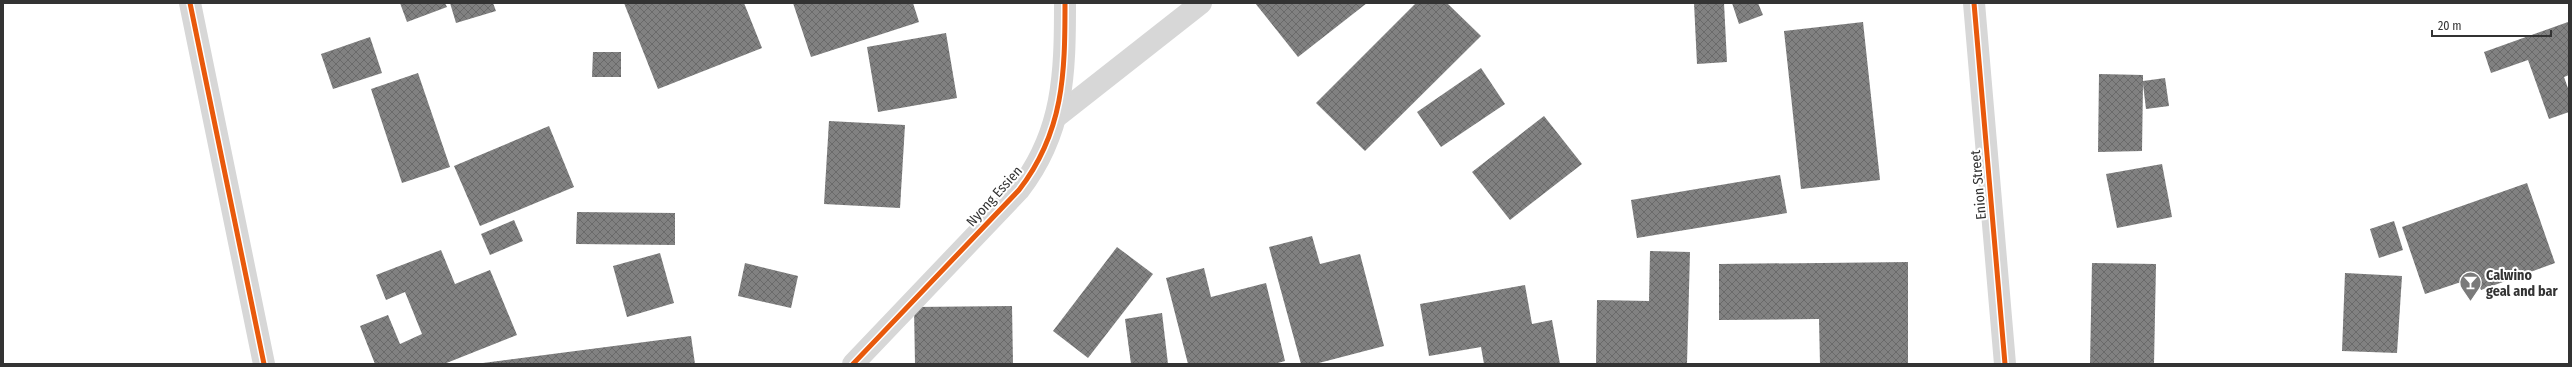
<svg xmlns="http://www.w3.org/2000/svg" width="2572" height="367" viewBox="0 0 2572 367" font-family="'Fira Sans Condensed',sans-serif">
<style>
.building{fill:url(#building-cross-hatch)}
.lines{fill:none;stroke-linecap:round;stroke-linejoin:round}
.minor{stroke:#d7d7d7;stroke-width:22}
.tertiary{stroke:#d7d7d7;stroke-width:22}
.cycleway-casing{stroke:#fff;stroke-width:8}
.cycleway{stroke:#e8590c;stroke-width:5}
.labels{text-anchor:middle;stroke-width:4;stroke-linejoin:round;paint-order:stroke}
.street-label{font-size:14px;fill:#333;stroke:#fff}
.poi-label{font-size:14px;font-weight:bold;fill:#333;stroke:#fff;text-anchor:start}
</style>
<defs>
<pattern id="building-cross-hatch" width="8" height="8" patternUnits="userSpaceOnUse"><rect width="8" height="8" fill="#818181"/><path d="M0 0l8 8M0 8l8-8" fill="none" stroke="#6a6a6a"/></pattern>
</defs>
<rect width="100%" height="100%" fill="#fff"/>
<g class="building">
<path d="M400 3H445L447 7 407 22Z"/>
<path d="M450 3H493L496 11 456 23Z"/>
<path d="M624 3H744L762 48 658 89Z"/>
<path d="M793 3H913L919 22 811 57Z"/>
<path d="M1255 3H1367L1298 57Z"/>
<path d="M1416 3H1447L1481 36 1365 151 1316 103Z"/>
<path d="M1694 3H1724L1727 62 1697 64Z"/>
<path d="M1732 3H1758L1763 15 1739 24Z"/>
<path d="M1863 22 1880 180 1801 189 1784 31Z"/>
<path d="M2568 22 2569 75 2564 77 2569 91V112L2549 119 2528 60 2491 73 2484 52Z"/>
<path d="M946 33 957 98 878 112 867 47Z"/>
<path d="M370 37 382 73 333 89 321 54Z"/>
<path d="M593 52H621V77H592Z"/>
<path d="M1481 68 1505 104 1441 147 1417 112Z"/>
<path d="M418 73 450 167 402 183 371 89Z"/>
<path d="M2099 74 2143 75V81L2165 78 2169 106 2146 109 2143 84 2142 151 2098 152Z"/>
<path d="M1544 116 1582 164 1510 220 1472 172Z"/>
<path d="M829 121 905 125 900 208 824 204Z"/>
<path d="M549 126 574 187 480 226 454 166Z"/>
<path d="M2162 164 2172 217 2117 228 2106 174Z"/>
<path d="M1780 175 1787 213 1637 238 1631 200Z"/>
<path d="M2527 183 2555 263 2481 290 2476 277 2425 294 2402 227Z"/>
<path d="M577 212 675 213V245L576 244Z"/>
<path d="M514 220 523 241 490 255 481 234Z"/>
<path d="M2394 221 2403 250 2379 258 2370 229Z"/>
<path d="M1312 236 1320 264 1360 254 1384 346 1315 364H1301L1269 247Z"/>
<path d="M1117 247 1153 274 1088 358 1053 331Z"/>
<path d="M441 250 455 284 490 270 517 335 444 364H375L360 326 388 315 400 344 422 334 405 292 386 300 376 275Z"/>
<path d="M1650 251 1690 252 1687 364H1596L1597 300 1649 301Z"/>
<path d="M660 253 674 303 627 317 613 266Z"/>
<path d="M1908 262V364H1820L1819 319 1719 320V264Z"/>
<path d="M745 263 798 276 791 308 738 296Z"/>
<path d="M2092 263 2156 264 2154 364H2090Z"/>
<path d="M1204 268 1211 297 1266 283 1285 361 1274 364H1188L1166 278Z"/>
<path d="M2345 273 2402 276 2397 353 2342 351Z"/>
<path d="M1525 285 1532 324 1552 320 1560 364H1484L1481 347 1429 356 1420 304Z"/>
<path d="M1012 306 1013 364H915L914 307Z"/>
<path d="M1162 313 1168 364H1131L1125 319Z"/>
<path d="M691 336 695 364H483V363Z"/>
</g>
<g class="lines">
<g class="minor">
<path d="M190 3 264 364"/>
<path d="M1974 3 2005 364"/>
<path d="M1056 117 1201 3"/>
</g>
<path class="tertiary" d="M853 364 1019 190C1064 132 1065 73 1065 3"/>
<defs>
<g id="cycleway">
<path d="M190 3 264 364"/>
<path d="M1974 3 2005 364"/>
<path d="M853 364 1019 190C1064 132 1065 73 1065 3"/>
</g>
</defs>
<use href="#cycleway" class="cycleway-casing"/>
<use href="#cycleway" class="cycleway"/>
</g>
<defs>
<symbol id="bar-pin" viewBox="-11 -11 22 30"><path d="M0 17L-7.5 6A9.5 9.5 0 1 1 7.5 6Z" fill="#7a7a7a" stroke="#fff"/><path d="M-6-5H6L.8 .8V4.5H3.5V6h-7V4.5H-.8V.8Z" fill="#fff"/></symbol>
</defs>
<g fill-rule="evenodd">
<use href="#bar-pin" x="2458" y="270" width="25" height="34"/>
</g>
<g class="labels">
<g class="street-label">
<text transform="translate(1978 185) rotate(-95)" y="5">Enion Street</text>
<text transform="translate(994 196) rotate(-48)" y="5">Nyong Essien</text>
</g>
<g class="poi-label">
<text x="2486" y="280">Calwino<tspan x="2486" dy="16">geal and bar</tspan></text>
</g>
</g>
<rect width="2572" height="367" fill="none" stroke="#333333" stroke-width="8"/>
<path d="M2432 30v6h119v-6" fill="none" stroke="#333333" stroke-width="2"/>
<text x="2438" y="30" font-size="12" fill="#333333" stroke="#ffffff" stroke-width="3" paint-order="stroke">20 m</text>
</svg>
